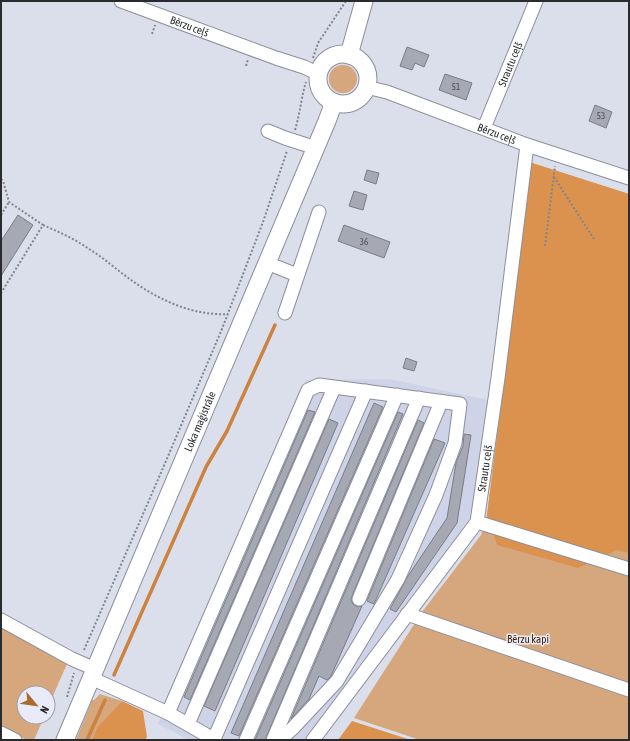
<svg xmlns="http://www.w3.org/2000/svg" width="630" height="741" viewBox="0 0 630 741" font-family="'Asap Condensed',sans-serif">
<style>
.built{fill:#cfd3e7}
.green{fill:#d6a67d}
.forest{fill:#dc924f}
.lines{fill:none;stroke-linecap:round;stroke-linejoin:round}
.stream{stroke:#cc833f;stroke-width:3.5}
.building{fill:#a6a8b4;stroke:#7a7d88}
.minor-casing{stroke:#8c8f9a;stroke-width:15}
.major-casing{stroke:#8c8f9a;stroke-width:19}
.path{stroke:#82848c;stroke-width:2;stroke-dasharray:2 2;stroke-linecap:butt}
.minor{stroke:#fff;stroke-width:13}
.major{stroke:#fff;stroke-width:17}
.labels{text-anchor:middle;stroke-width:3;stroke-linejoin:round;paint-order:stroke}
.number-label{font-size:9px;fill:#494a51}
.street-label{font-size:11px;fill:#2a2b30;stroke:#e9ebf8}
.park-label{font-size:11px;fill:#412406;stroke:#e9ebf8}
</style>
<rect width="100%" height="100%" fill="#dbdeeb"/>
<path class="built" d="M389 379 488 400 470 518 306 740H189L158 724 306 380Z"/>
<g class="green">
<circle cx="343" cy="79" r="14"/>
<path d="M532 163 629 194V740H420L354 718 422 612 481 535 487 515Z"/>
<path d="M1 627 67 664 48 707V693H24V717H44L34 740H27L1 727Z"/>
<path d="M100 694 122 701 97 727 92 740H76L92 700H94Z"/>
</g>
<g class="forest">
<path d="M532 163 629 194V553L617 550 578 568 497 545 487 515Z"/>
<path d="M122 701 143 711 147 737 145 740H92L97 727Z"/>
<path d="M352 721 411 740H338Z"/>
</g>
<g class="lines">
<g class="stream">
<path d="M114 675 206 467 227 431 275 325"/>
<path d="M87 740 105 700"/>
</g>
</g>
<g class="building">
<path d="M407 47 429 55 424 67 415 63 412 70 400 66Z"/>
<path d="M445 74 472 83 466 100 439 90Z"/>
<path d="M595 105 612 112 606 128 589 121Z"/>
<path d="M367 170 379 173 376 184 364 180Z"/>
<path d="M354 191 367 195 363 210 349 206Z"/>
<path d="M18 215 33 225 1 276V241Z"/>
<path d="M344 225 390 242 384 258 338 241Z"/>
<path d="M406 358 417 362 414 371 403 368Z"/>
<path d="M374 403 383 407 239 736 231 733Z"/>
<path d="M308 410 315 412 190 700 184 697Z"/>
<path d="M398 412 403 414 265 740H255Z"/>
<path d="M329 419 338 423 215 711 204 706Z"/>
<path d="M418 420 424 423 352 596 351 600 353 604 356 606H362L331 676 327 680 319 676 309 699 291 719Z"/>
<path d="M464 434 471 435 457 523 396 612 390 609 408 576 447 518 456 463 463 446Z"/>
<path d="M434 439 445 443 374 604 367 601Z"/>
</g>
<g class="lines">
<defs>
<g id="minor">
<path id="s1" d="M121 1 276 58 304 67 319 74"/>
<path id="s2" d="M366 87 387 92 527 145 629 178"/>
<path id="s3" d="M484 128 536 1"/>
<path d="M268 131 285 138 316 148"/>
<path d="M267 263 297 275"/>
<path d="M285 313 319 212"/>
<path d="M477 522 629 569"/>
<path d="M359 599 441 402"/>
<path d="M407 614 629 690"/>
<path d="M1 620 72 659 95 669"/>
<path d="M91 678 168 713 215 740"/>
<path d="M168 713 308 390 319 385 460 404 455 443 436 495 398 579 337 681 293 728 280 740"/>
<path d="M188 724 334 388"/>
<path d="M1 733 15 740"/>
<path d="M214 739 366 391"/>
<path d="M246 740 397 395"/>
<path d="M273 740 419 398"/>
<path id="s4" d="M313 740 477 522 498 378 527 145"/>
</g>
<g id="major">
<circle cx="343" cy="79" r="25"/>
<path d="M349 55 364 1"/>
<path id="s5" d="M65 740 327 121 334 102"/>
</g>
</defs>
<use href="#minor" class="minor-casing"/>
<use href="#major" class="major-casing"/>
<g class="path">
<path d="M152 34 155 25"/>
<path d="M313 58 318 43 346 1"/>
<path d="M246 66 248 59"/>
<path d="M295 130C300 114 301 98 306 82"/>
<path d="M554 177 594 239"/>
<path d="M1 179 3 181 9 202 43 225 1 293"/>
<path d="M1 215 9 202"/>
<path d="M43 225C59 232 75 239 89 249 104 258 117 270 131 280 159 300 193 316 228 314"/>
<path d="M545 246 555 166"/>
<path d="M84 650 163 468 222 329 263 222 287 151"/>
<path d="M67 697 74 673"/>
</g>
<use href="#minor" class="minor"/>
<use href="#major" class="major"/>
</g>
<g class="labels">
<g class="number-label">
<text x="456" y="90">51</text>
<text x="601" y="119">53</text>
<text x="364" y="245">36</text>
</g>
<g class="street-label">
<text dy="4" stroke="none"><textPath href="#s1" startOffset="73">Bērzu ceļš</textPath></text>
<text dy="4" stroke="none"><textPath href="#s3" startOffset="69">Strautu ceļš</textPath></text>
<text dy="4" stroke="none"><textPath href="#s2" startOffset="139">Bērzu ceļš</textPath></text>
<text dy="4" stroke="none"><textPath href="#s5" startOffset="346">Loka maģistrāle</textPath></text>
<text dy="4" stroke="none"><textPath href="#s4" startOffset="327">Strautu ceļš</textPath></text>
</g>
<g class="park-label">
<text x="528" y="643">Bērzu kapi</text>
</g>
</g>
<rect width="630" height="741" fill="none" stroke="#2a2b30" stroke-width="4"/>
<g transform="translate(36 705) rotate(119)"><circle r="19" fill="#e9ebf8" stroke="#9d9ea8"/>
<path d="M0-3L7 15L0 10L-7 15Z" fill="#a96b30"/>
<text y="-6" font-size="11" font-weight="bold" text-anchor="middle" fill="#2a2b30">N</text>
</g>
</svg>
